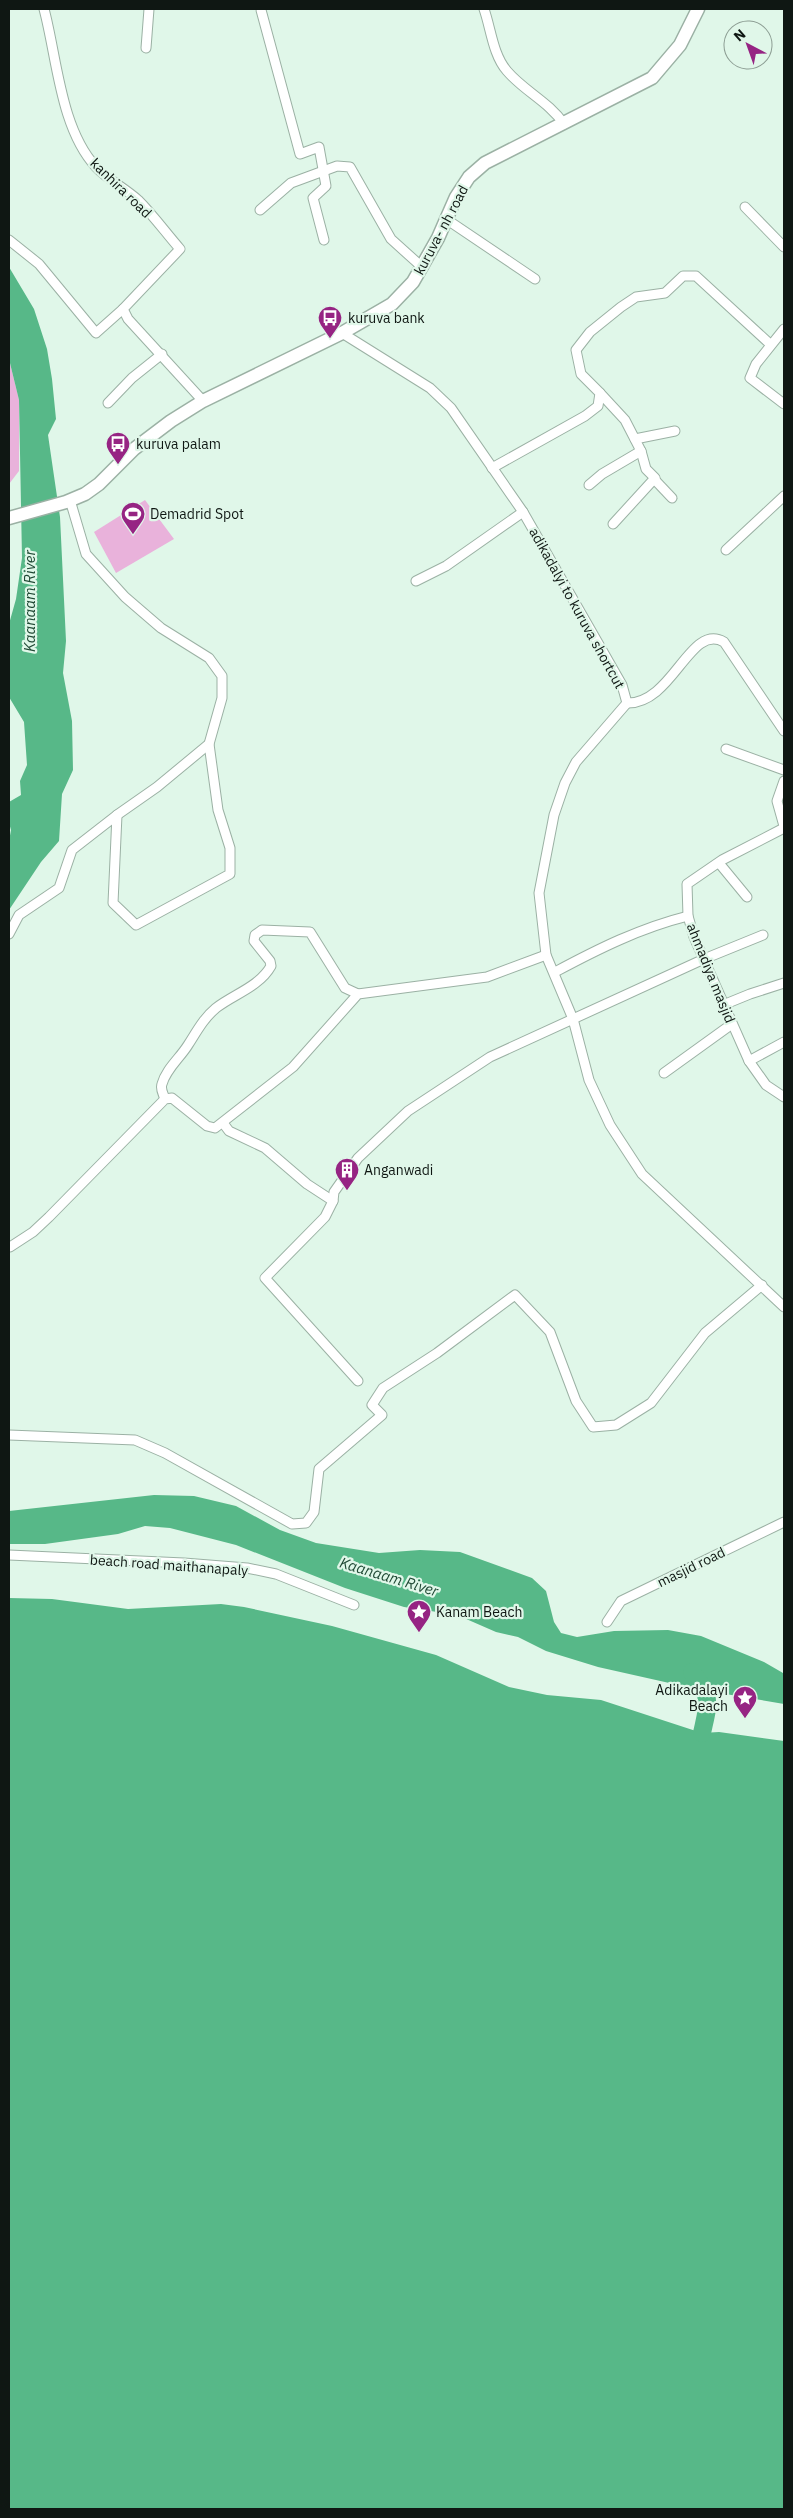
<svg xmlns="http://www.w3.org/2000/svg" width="793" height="2518" viewBox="0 0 793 2518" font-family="'IBM Plex Sans',sans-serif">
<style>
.green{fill:#e9b2db}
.water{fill:#57b888}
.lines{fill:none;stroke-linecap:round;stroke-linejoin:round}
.river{stroke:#57b888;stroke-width:18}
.street-casing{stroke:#9bb1a4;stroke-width:11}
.secondary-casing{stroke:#9bb1a4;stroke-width:15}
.street{stroke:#fff;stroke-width:9}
.secondary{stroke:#fff;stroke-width:12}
.labels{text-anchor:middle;stroke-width:4.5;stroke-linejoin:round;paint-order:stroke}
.street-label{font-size:14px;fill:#0f1713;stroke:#e0f7e9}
.poi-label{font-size:14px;fill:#0f1713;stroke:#e0f7e9;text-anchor:start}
.water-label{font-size:15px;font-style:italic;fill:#204935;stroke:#e0f7e9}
</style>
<rect width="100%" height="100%" fill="#e0f7e9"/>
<g class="green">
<path d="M9 359 19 400V471L9 484Z"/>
<path d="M145 500 174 539 116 573 94 532Z"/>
</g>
<g class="water">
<path d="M9 267 34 309 47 349 52 379 56 419 48 435 60 517 66 641 63 673 72 721 73 770 62 794 59 841 41 862 9 910V841L11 830 9 823V802L21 795 20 781 27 765 24 722 9 697V624L16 599 22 558 19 400 9 359Z"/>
<path d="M154 1495 194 1496 236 1506 280 1530 316 1543 379 1553 420 1550 460 1552 532 1578 546 1591 554 1622 561 1633 577 1637 614 1631 668 1630 701 1636 764 1662 783 1673 784 1704 696 1689 598 1667 546 1651 518 1637 496 1632 457 1615 404 1607 345 1588 236 1545 170 1528 145 1526 118 1534 45 1544H9V1511Z"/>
<path d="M9 1598 52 1599 128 1609 221 1604 244 1607 332 1626 436 1655 509 1687 547 1695 601 1700 702 1733 719 1732 784 1741V2509H9Z"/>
</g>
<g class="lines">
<path class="river" d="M692 1672C712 1698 709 1701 702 1733"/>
<defs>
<g id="street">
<path d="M44 9C57 57 60 128 96 167 108 180 125 188 138 200 153 215 166 233 180 249L123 309 128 319 203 401"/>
<path d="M484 9C491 29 493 55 507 71 524 91 549 102 564 124"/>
<path d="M261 10 300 154 319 147 326 186 313 198 324 240"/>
<path d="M146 48 149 9"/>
<path d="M745 207 784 247"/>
<path d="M260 210 291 183 337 166 350 167 391 239 422 267"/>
<path d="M446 219 535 279"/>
<path d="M9 240 39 264 96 333 123 309"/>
<path d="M784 329 756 364 750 378 784 404"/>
<path d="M342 333 430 388 451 408 523 512 622 685 627 703 576 762 565 783 554 815 539 893 546 955 573 1019 589 1080 610 1125 642 1174 784 1307"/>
<path d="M108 403 132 378 162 354"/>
<path d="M635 439 675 431"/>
<path d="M492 468 585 416 598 406 600 393 581 374 576 350 590 332 621 307 636 297 665 293 683 276H696L770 344"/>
<path d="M654 479 672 498"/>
<path d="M589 485 602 474 641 451 625 420 600 393"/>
<path d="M613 524 655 478 646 469 641 451"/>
<path d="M726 550 784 496"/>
<path d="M416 581 446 566 523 512"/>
<path d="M627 703C673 704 690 622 724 642L784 731"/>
<path d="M726 749 784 770"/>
<path d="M784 781 777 801 784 826"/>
<path d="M117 815 157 787 209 744"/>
<path d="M784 828 722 860 687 884 688 916 694 937 749 1061 766 1085 784 1097"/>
<path d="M719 863 747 897"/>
<path d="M9 934 19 915 59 888 72 850 117 815 113 903 136 925 230 874V848L218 810 209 744 222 698V676L209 658 161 628 125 597 86 554 70 500"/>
<path d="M555 972C598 949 640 928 688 916"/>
<path d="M723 1005 750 994 784 983"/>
<path d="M749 1061 784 1042"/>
<path d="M664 1073 732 1024"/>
<path d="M165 1099C163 1093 160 1089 162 1084 166 1069 180 1058 188 1045 197 1031 203 1019 216 1008 234 994 259 987 271 966L270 961 254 941 255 935 262 930 310 932 345 988 358 994"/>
<path d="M223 1123 229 1131 265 1148 307 1184 333 1201"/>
<path d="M10 1247 33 1232 49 1217 165 1099 172 1098 207 1126 215 1128 293 1067 358 994 487 977 546 955"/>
<path d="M358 1381 265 1278 325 1217 333 1201 334 1192 358 1158 408 1111 490 1057 704 959 763 935"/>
<path d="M9 1435 135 1440 165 1453 292 1524 306 1523 314 1512 319 1469 382 1415 372 1405 383 1388 437 1353 515 1295 550 1332 576 1401 593 1427 616 1425 651 1403 705 1333 762 1285"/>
<path d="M9 1555 184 1563 247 1568 276 1574 354 1605"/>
<path d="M607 1622 621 1601 784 1522"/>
</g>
<path id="secondary" d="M9 518 66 502 85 494 99 484 134 449 171 421 203 401 342 333 392 304 413 282 438 238 456 197 469 177 485 163 652 78 680 45 698 9"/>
</defs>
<use href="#street" class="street-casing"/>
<use href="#secondary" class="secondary-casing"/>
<use href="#street" class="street"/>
<use href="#secondary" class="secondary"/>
</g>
<defs>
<symbol id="bus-pin" viewBox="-11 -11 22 30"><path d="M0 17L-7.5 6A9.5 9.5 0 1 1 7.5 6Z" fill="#962483" stroke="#e0f7e9"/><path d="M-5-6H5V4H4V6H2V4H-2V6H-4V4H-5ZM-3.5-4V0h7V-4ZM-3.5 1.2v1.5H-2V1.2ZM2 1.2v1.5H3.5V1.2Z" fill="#fff"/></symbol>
<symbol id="stadium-pin" viewBox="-11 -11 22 30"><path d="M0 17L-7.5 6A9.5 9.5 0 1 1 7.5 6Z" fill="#962483" stroke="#e0f7e9"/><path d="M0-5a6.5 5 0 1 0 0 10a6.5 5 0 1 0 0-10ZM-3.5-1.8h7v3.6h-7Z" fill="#fff"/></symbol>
<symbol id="building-pin" viewBox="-11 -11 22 30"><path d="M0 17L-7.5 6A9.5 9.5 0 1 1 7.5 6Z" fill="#962483" stroke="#e0f7e9"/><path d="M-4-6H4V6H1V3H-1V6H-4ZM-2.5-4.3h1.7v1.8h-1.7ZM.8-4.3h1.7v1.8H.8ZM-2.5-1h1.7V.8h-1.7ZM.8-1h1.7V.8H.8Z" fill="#fff"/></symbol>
<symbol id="sight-pin" viewBox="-11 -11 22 30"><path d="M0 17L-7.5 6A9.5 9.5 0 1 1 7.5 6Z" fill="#962483" stroke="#e0f7e9"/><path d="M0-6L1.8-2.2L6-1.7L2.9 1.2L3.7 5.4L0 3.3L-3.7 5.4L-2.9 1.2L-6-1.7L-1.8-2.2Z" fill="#fff"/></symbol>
</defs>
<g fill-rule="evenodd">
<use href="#bus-pin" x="316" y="304" width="28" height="38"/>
<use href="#bus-pin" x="104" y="430" width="28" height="38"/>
<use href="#stadium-pin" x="119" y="500" width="28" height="38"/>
<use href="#building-pin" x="333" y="1156" width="28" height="38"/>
<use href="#sight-pin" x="405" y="1598" width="28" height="38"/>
<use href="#sight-pin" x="731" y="1684" width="28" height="38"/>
</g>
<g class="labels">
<g class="street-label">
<text transform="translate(121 188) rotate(44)" y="5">kanhira road</text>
<text transform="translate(441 230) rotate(-62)" y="5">kuruva- nh road</text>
<text transform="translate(577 608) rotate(61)" y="5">adikadalyi to kuruva shortcut</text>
<text transform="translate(711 973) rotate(68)" y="5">ahmadiya masjid</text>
<text transform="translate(169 1565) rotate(4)" y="5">beach road maithanapaly</text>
<text transform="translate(691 1567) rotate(-26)" y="5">masjid road</text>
</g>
<g class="poi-label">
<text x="348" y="323">kuruva bank</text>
<text x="136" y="449">kuruva palam</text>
<text x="150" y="519">Demadrid Spot</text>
<text x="364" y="1175">Anganwadi</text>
<text x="436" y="1617">Kanam Beach</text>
<text x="728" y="1695" text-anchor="end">Adikadalayi<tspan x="728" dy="16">Beach</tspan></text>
</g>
<g class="water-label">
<text transform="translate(30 601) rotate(-90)" y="5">Kaanaam River</text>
<text transform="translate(389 1577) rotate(17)" y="5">Kaanaam River</text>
</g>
</g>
<rect width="793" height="2518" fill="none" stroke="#0f1713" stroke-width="20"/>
<g transform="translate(748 45) rotate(319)"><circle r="24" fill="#e0f7e9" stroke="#8c9d93"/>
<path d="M0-4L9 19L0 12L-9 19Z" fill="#962483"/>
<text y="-8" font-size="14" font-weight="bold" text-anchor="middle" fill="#0f1713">N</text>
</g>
</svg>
